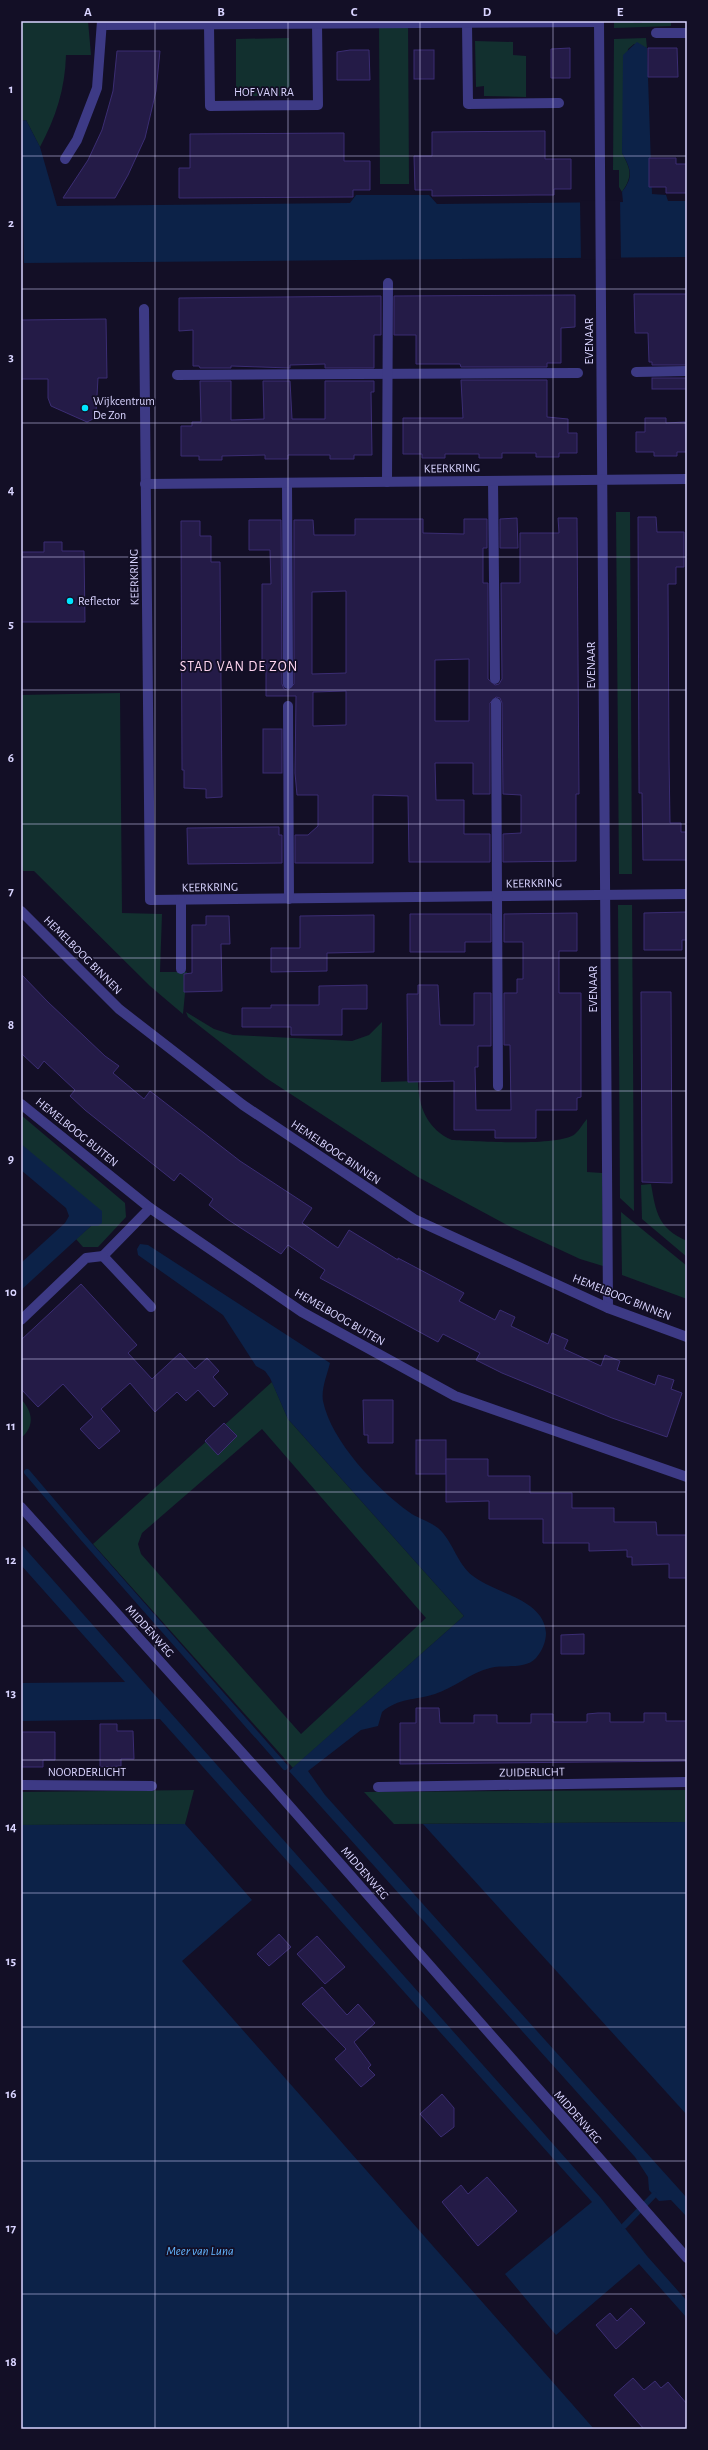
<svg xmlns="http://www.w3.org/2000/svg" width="708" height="2450" viewBox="0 0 708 2450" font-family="'Alegreya Sans',sans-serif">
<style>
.green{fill:#12302f;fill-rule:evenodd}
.water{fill:#0c2248}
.pier{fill:#130f26}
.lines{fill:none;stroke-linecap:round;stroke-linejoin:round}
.stream{stroke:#0c2248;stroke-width:6}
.building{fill:#241b47;stroke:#3b2d73;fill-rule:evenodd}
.minor{stroke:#3d3a85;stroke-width:10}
.grid{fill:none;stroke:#d9d4ff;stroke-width:1;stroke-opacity:0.55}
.poi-dot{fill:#00e5ff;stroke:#130f26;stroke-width:1.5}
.labels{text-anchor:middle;stroke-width:3.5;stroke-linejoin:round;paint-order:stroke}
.street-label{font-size:12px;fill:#d9d4ff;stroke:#130f26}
.poi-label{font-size:12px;fill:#d9d4ff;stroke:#130f26;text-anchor:start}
.water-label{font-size:13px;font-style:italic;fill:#62b6ff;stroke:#130f26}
.quarter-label{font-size:14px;letter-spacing:1px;fill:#ffd6f0;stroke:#130f26}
.neatline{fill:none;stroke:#d9d4ff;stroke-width:1.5}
.grid-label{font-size:13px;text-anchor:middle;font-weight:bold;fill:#d9d4ff}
</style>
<rect width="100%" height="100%" fill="#130f26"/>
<g class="green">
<path d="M21 21H88L91 55H66C65 89 56 117 40 147L26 120 21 121Z"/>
<path d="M614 21H632L634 23H642V21H671V26L614 28Z"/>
<path d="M379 23H408L409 184H380Z"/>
<path d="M289 38 290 96H236V39Z"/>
<path d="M646 38 647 48 634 44 628 49 622 153C631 170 633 176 622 192L619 187V170H613L614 39Z"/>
<path d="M475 41 513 42V55L526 56V97L484 96V86L476 87Z"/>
<path d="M616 512H630L632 874H619Z"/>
<path d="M120 693 122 913 162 914 160 972H187L183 1014 150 986 34 871H23L21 860V695Z"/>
<path d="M618 905H632L634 1211 620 1198Z"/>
<path d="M186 1012 214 1029 233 1035 254 1036 352 1041 369 1035 382 1022 381 1082 418 1081C418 1107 428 1130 452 1140 475 1141 559 1147 575 1134 580 1130 583 1123 587 1119V1172L602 1173 603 1266 580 1259 507 1225 418 1177 266 1078 188 1017Z"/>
<path d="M21 1115 125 1203 126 1217 98 1247H83L76 1239 91 1226 32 1154 21 1144Z"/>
<path d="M651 1184C656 1213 658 1228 687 1241V1257L642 1219 641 1185Z"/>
<path d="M621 1212 687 1266V1299L622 1275Z"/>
<path d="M272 1382 288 1419 464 1616 293 1768 93 1544ZM262 1429 426 1618 301 1734 141 1554 138 1544 142 1533Z"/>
<path d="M21 1399C33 1412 35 1426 21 1438Z"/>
<path d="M194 1790 185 1824 21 1825V1792Z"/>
<path d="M687 1790V1822L394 1824 364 1792Z"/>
</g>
<g class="water">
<path d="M637 42 647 48 652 194 666 195 668 201H687V257L24 263 21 121 26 120 40 147 57 206 350 203 356 195H429L437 204 623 202 622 192C634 177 631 169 622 153L623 55Z"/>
<path d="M21 1144 102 1211V1223L98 1226H91L21 1290V1263L65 1223 69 1216 66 1208 21 1170Z"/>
<path d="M140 1244 148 1245 330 1363C327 1375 321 1389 323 1401 331 1441 377 1489 409 1512 417 1518 429 1521 438 1528 453 1541 457 1564 473 1576 496 1594 544 1599 546 1633 546 1642 542 1651 536 1658 525 1670 504 1664 490 1668 470 1673 454 1688 435 1694 416 1700 398 1698 382 1712L378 1726 361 1730 308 1771 325 1795 687 2198V2217L671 2200 659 2201 649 2190 648 2177 635 2157 289 1771 464 1616 288 1419 270 1378 265 1371 256 1366 223 1315 138 1255 137 1249Z"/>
<path d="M21 1544 600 2197 647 2256 687 2301V2318L639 2264 556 2335 505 2274 592 2202 160 1719 21 1721V1683L125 1682 21 1565Z"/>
<path d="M687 1822V2115L423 1824Z"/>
<path d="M185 1824 252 1900 182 1961 594 2429H21V1825Z"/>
</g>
<path class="pier" d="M620 200 621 259 581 260 580 201Z"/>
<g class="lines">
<g class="stream">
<path d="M27 1472 84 1539 285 1767"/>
<path d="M624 2226 654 2195"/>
</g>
</g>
<g class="building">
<path d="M570 48V78H551V49Z"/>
<path d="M648 48H677L678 77H648Z"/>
<path d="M350 50H369L370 80H337V52Z"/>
<rect x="414" y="50" width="20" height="29"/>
<path d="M117 51H160L156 91 145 138 128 175 115 198H63L88 160 102 130 113 91Z"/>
<path d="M545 131V159H571V189H554V195H537L432 196V190H415L414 156H432V132Z"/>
<path d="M344 133V161H370V190H353V197L179 198V168H190V134Z"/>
<path d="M649 158H676V164H687V193H666V187H649Z"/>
<path d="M634 294H687V365H652V362H649L648 333H635Z"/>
<path d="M575 295V327L561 328V363H547V367H461L460 364H416V335H394V296Z"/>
<path d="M381 296V335H374V368H325V364L290 365V368L231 366V368H200L199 366H193V330L179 331V298Z"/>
<path d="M106 319 107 378H98L96 413 93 419 87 422 51 406 48 398V379H21V320Z"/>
<rect x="652" y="378" width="35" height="11"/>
<path d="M461 380H547V417L568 419V433H577V453H559V457H536V453H502V458H479V454H445V458H422V454H403V418H463Z"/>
<path d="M200 381H231V420L264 419 263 381H290L292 419H325V381H374V392H371L372 455H354V459H330V455H288V459H265V455L222 456V460H199V456H181V426H192V422H201Z"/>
<path d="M645 418H666V423L685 422 687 452H677V456H654V452H636V432H645Z"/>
<path d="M638 517H656L657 532H684V567H676V584H668L669 758 670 823H681V832H687V860H643L642 793H639Z"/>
<path d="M517 518 518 548H500V519Z"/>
<path d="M558 518H577L579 794H576V861L503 862V834L521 833V795L503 794 502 703 500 698 496 697 490 703V794H473V763H435L436 800H464V834H490V862H409L408 796 373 795V863H295V835H308L318 826V795H297L295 773 296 696H266V665H262V584H271L270 550H249V520H281L282 684 284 689 288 690 294 684V520H313L314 535H355V519H423V533L464 534V519H487V548H483V583H488V679L495 685 499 684 502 679 501 583H520V533H559ZM346 591V673L312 674V592ZM469 659V721H435V660ZM346 691V725L313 726V692Z"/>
<path d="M181 521H200V536H211V562H220L222 797 206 798V789L184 788V770H182Z"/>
<path d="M44 542H62V551H84L85 622H21V552H44Z"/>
<rect x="263" y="729" width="19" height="44"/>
<path d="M279 827V835H282V863L188 864 187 828Z"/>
<path d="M687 912V940H682V950H644V913Z"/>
<path d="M577 913V951H559V993H581V1097L577 1098V1110H536V1138H495V1130H454V1081L408 1082 407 994H418V985H438L440 1025H474V993H491V1046H478V1067H475L476 1110H511L510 1045H504V993H517V979H523V942H504V914Z"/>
<path d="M410 914H491V942H465V952H410Z"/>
<path d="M374 915V952L327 953V971L271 972V948H300V916Z"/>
<path d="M206 916H229L230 944H221L222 991 184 992V974L192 973V925H206Z"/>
<path d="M21 974 48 1002 105 1056 119 1066 113 1073 144 1099 150 1091 240 1161 312 1208 302 1223 338 1248 349 1230 398 1260V1258L464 1293 459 1301 495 1320 500 1310 515 1317 511 1326 548 1344 552 1333 568 1340 564 1349 601 1366 605 1355 620 1361 617 1370 655 1385 658 1375 674 1380 671 1389 682 1393 667 1437 612 1418 502 1373 476 1360 480 1353 443 1334 438 1342 320 1278 325 1270 288 1245 281 1254 227 1219 209 1205 213 1199 180 1173 174 1181 85 1110 70 1096 75 1090 44 1061 38 1069 21 1053Z"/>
<path d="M367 985V1009H342V1035H291V1027H242V1008H271V1005H319V986Z"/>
<path d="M641 992H671L672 1183 642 1182Z"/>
<path d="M81 1284 137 1345 128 1353 152 1379 180 1353 195 1369 207 1358 219 1371 213 1377 228 1394 214 1407 198 1390 186 1401 177 1392 155 1412 130 1383 101 1409 120 1431 99 1449 80 1429 93 1417 63 1384 38 1407 21 1389V1340Z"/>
<path d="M363 1400H393V1443H368V1435H364Z"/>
<path d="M224 1423 237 1436 218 1455 205 1441Z"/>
<rect x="416" y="1440" width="30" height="34"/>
<path d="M446 1459H488V1476H530V1493H572V1508H614V1522H656L657 1535H687V1578H669V1564L632 1565V1557H627V1550L589 1551V1543H543V1519H489V1501L446 1502Z"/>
<path d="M584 1634V1654H561V1635Z"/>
<path d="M416 1708H439L440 1723H474V1715H497V1723H531V1714H553V1722H587V1714L598 1713H610V1722H644V1713H666V1721H687V1761L400 1764V1723H416Z"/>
<path d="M100 1724H117V1731H133L134 1759H121V1766L100 1767Z"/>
<path d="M22 1732H55V1760H43V1767H22Z"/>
<path d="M279 1934 291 1947 269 1966 257 1954Z"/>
<path d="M317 1936 345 1967 325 1984 297 1954Z"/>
<path d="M322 1987 347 2015 358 2004 375 2023 354 2042 371 2065 368 2068 375 2075 361 2087 335 2059 346 2049 302 2004Z"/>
<path d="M442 2094 454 2108V2127L441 2137 420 2114Z"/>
<path d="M487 2177 517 2211 478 2246 442 2202 461 2185 468 2194Z"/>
<path d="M631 2308 645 2323 616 2349 596 2325 610 2313 617 2321Z"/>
<path d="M633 2378 644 2390 655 2381 661 2388 668 2382 687 2404V2429H644L614 2395Z"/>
</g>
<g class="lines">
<g class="minor">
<path d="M599 21 608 1308"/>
<path d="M467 23 468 104 559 103"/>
<path d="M209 24 210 106 318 105 317 23"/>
<path d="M103 25 599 22"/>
<path d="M656 33H687"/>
<path d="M65 159 77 140 97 88 102 21"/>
<path d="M144 309 150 900 687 894"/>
<path d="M636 372 687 371"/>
<path d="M177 375 578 373"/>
<path d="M493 481 495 679"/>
<path d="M387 482 388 283"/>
<path d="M287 483 288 684"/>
<path d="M145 484 687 479"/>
<path d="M496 703 498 1086"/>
<path d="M288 706 289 899"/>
<path d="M181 900V969"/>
<path d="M21 911 119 1009 243 1105 414 1219 608 1308 687 1337"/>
<path d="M21 1104 150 1208 302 1312 455 1396 687 1477"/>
<path d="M150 1208 103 1256 151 1307"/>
<path d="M21 1320 86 1258 103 1256"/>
<path d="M21 1507 272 1786 687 2258"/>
<path d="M21 1785 152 1786"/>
<path d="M378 1787 687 1782"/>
</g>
</g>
<path class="grid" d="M155 21V2429M288 21V2429M420 21V2429M553 21V2429M21 156H687M21 289H687M21 423H687M21 557H687M21 690H687M21 824H687M21 958H687M21 1091H687M21 1225H687M21 1359H687M21 1492H687M21 1626H687M21 1760H687M21 1893H687M21 2027H687M21 2161H687M21 2294H687"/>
<g class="poi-dot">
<circle cx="85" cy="408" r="4"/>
<circle cx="70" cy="601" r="4"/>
</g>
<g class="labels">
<g class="street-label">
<text x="264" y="96">HOF VAN RA</text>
<text transform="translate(589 341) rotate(-90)" y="4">EVENAAR</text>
<text transform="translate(452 468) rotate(-1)" y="4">KEERKRING</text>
<text transform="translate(134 577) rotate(-91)" y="4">KEERKRING</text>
<text transform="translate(591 665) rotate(-90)" y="4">EVENAAR</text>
<text transform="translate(534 883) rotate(-1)" y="4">KEERKRING</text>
<text transform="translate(210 887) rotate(-1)" y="4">KEERKRING</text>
<text transform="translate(83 955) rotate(45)" y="4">HEMELBOOG BINNEN</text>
<text transform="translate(593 989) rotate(-90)" y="4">EVENAAR</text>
<text transform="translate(77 1132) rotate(39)" y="4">HEMELBOOG BUITEN</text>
<text transform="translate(336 1152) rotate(34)" y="4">HEMELBOOG BINNEN</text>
<text transform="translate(622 1297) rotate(22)" y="4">HEMELBOOG BINNEN</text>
<text transform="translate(340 1317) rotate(30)" y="4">HEMELBOOG BUITEN</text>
<text transform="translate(150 1631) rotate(48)" y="4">MIDDENWEG</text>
<text x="87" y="1776">NOORDERLICHT</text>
<text transform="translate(532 1772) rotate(-1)" y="4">ZUIDERLICHT</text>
<text transform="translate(365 1873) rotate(49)" y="4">MIDDENWEG</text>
<text transform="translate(578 2117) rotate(49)" y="4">MIDDENWEG</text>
</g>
<g class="poi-label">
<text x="93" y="405">Wijkcentrum<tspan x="93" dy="14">De Zon</tspan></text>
<text x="78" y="605">Reflector</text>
</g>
<g class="water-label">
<text x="200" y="2255">Meer van Luna</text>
</g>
<g class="quarter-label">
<text x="239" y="671">STAD VAN DE ZON</text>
</g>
</g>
<rect width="708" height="2450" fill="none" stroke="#130f26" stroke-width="44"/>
<rect x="22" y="22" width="664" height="2406" class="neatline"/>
<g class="grid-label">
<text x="88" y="16">A</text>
<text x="221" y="16">B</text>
<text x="354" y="16">C</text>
<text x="487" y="16">D</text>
<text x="620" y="16">E</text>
<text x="11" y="93">1</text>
<text x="11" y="227">2</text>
<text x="11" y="361">3</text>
<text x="11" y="494">4</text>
<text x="11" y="628">5</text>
<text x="11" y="762">6</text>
<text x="11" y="895">7</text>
<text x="11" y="1029">8</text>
<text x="11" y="1163">9</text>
<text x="11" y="1296">10</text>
<text x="11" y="1430">11</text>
<text x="11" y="1564">12</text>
<text x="11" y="1697">13</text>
<text x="11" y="1831">14</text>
<text x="11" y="1965">15</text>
<text x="11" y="2098">16</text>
<text x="11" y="2232">17</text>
<text x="11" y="2366">18</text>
</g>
</svg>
